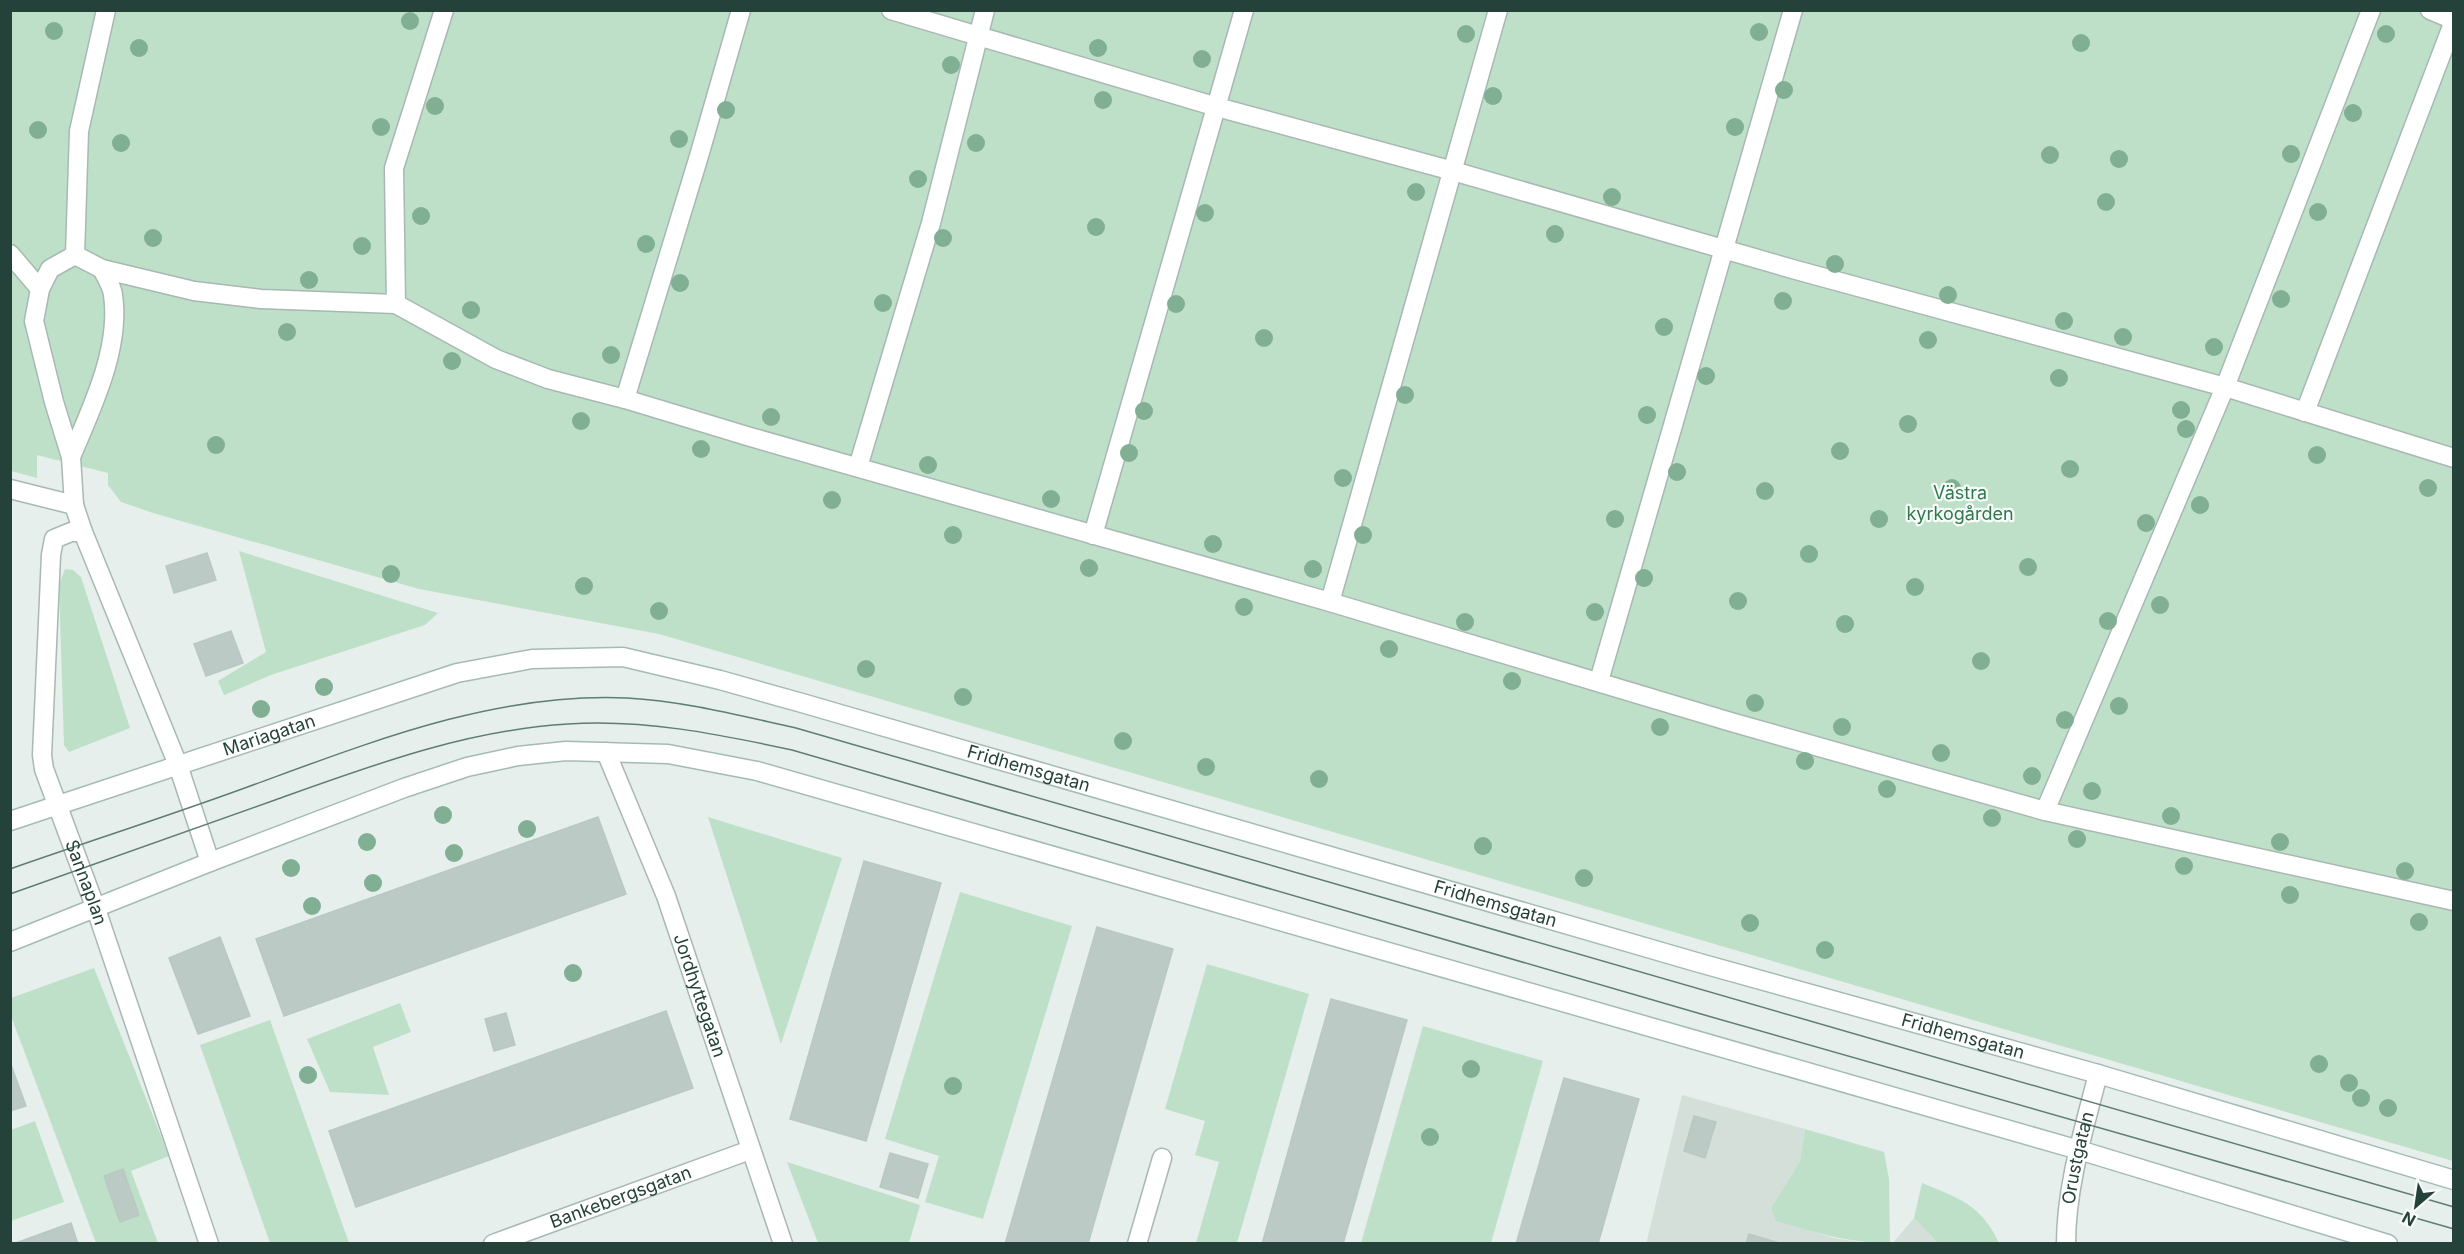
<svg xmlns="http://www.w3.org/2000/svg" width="2464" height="1254" viewBox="0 0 2464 1254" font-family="Inter,sans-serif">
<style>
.built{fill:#d4dfda}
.green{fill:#bfe0c8}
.building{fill:#bbcac4;stroke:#b8c9c2;stroke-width:1.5}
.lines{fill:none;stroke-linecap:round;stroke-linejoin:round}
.lane-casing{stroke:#a8b8b2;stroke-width:21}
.street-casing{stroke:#a8b8b2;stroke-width:21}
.secondary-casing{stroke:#a4bbb3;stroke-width:21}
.lane{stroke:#fff;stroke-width:18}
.street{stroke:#fff;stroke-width:18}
.secondary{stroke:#fff;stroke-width:18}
.tram{stroke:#5f7d75;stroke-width:1.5}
.tree{fill:#80af93}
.labels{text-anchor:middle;stroke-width:4.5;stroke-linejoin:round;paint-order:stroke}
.park-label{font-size:18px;fill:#2d7a4b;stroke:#f7fbf9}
.street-label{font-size:18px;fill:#24423a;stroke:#f7fbf9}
</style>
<rect width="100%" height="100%" fill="#e6efeb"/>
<g class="built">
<path d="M1682 1095 1805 1129 1800 1161 1771 1208 1776 1220 1834 1238 1865 1243 1646 1244Z"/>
<path d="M1914 1218 1938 1243H1893Z"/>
</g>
<g class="green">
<path d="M10 11H2453V1161L659 634 419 589 153 513 121 502 108 485V473L104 472 37 455V478L11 471Z"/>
<path d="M239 551 438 613 425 625 271 675 224 695 218 681 266 652Z"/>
<path d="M65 569 73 570 81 577 130 728 69 752 64 745 59 585Z"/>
<path d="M708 817 842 858 781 1044Z"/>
<path d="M960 892 1072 926 983 1219 925 1202 939 1156 885 1139Z"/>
<path d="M1207 964 1309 994 1237 1243H1196L1219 1162 1195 1155 1205 1121 1165 1109Z"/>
<path d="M94 968 169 1156 131 1171 158 1243H96L11 1016V998Z"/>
<path d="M400 1003 411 1032 373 1047 389 1095 330 1092 307 1039Z"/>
<path d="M270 1020 349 1243H270L200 1045Z"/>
<path d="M1423 1026 1543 1061 1491 1243H1361Z"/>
<path d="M35 1121 64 1202 11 1221V1130Z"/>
<path d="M1805 1129 1884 1152 1889 1179 1890 1243C1850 1244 1814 1232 1776 1221L1771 1208 1800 1161Z"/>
<path d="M787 1162 920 1205 909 1243H818Z"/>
<path d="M1922 1183C1958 1198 1981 1204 1999 1243H1938L1914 1218Z"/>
</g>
<g class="building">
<path d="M207 553 216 580 174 593 166 566Z"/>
<path d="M231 631 243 663 206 676 194 644Z"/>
<path d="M598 817 626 894 284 1016 256 939Z"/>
<path d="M864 861 941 883 866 1141 790 1119Z"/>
<path d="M1097 927 1173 949 1088 1244H1005Z"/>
<path d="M220 937 250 1016 198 1034 169 958Z"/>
<path d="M1331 999 1407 1020 1343 1244H1262Z"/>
<path d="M666 1011 693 1088 356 1207 329 1131Z"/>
<path d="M506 1013 515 1045 494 1051 485 1019Z"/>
<path d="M10 1062 26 1106 10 1111Z"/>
<path d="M1564 1078 1639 1099 1598 1244H1516Z"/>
<path d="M1694 1116 1716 1122 1705 1158 1684 1151Z"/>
<path d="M890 1153 928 1164 918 1198 880 1187Z"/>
<path d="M123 1169 139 1215 120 1222 104 1176Z"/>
<path d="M71 1223 78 1244H13Z"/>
<path d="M1749 1234 1782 1244H1746Z"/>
</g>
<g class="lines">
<defs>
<g id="lane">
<path d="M891 10 1217 107 1453 171 1796 270 2225 387 2454 458"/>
<path d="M2430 10 2454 20"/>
<path d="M10 254 40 289"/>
<path d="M75 255 102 269 194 291 261 299 396 304 496 359 548 379 625 399 747 436 1330 602 1731 722 2045 811 2454 901"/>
<path d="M396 304 394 168 444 10"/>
<path d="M625 399 699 156 741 10"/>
<path d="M2305 412 2454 21"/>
<path d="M71 457C91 409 121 349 113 295 112 286 106 277 102 269"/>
<path d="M858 467 931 223 985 10"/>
<path d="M74 505 71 457 54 402 34 321 40 289 50 269 75 255 79 131 106 10"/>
<path d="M1093 535 1244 10"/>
<path d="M1330 602 1498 10"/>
<path d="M1599 681 1793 10"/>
<path d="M2045 811 2225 387 2371 10"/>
</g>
<g id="street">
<path d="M10 489 74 505 83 532 178 765 210 862"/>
<path id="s1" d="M83 532H71L54 539 51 555 42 755 44 769 96 909 209 1244"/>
<path id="s2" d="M606 752 666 896 783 1244"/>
<path id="s3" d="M493 1244 750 1150"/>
<path d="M1137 1244 1162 1158"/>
<path id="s4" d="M2066 1244C2066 1187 2084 1129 2098 1074"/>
</g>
<g id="secondary">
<path id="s5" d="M10 821 457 673 532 659 623 657 720 680 802 703 1696 962 2098 1074 2454 1180"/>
<path d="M10 942 210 862 404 788 467 767 518 756 566 751 668 754 757 771 2079 1150 2388 1244"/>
</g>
</defs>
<use href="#lane" class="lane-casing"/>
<use href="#street" class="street-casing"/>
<use href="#secondary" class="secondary-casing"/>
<use href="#lane" class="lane"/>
<use href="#street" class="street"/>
<use href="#secondary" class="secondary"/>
<g class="tram">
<path d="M10 869C87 842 165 817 242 789 366 744 492 692 627 698 684 701 741 716 796 728L2454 1207"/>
<path d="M10 894C99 863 187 831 275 800 370 766 466 730 568 724 644 719 718 734 792 750L1708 1016 2454 1229"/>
</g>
</g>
<g class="tree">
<circle cx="410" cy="21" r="9"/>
<circle cx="54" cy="31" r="9"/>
<circle cx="1759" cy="32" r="9"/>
<circle cx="1466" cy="34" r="9"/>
<circle cx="2386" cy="34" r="9"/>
<circle cx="2081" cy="43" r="9"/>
<circle cx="139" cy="48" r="9"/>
<circle cx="1098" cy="48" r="9"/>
<circle cx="1202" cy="59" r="9"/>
<circle cx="951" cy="65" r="9"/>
<circle cx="1784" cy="90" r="9"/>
<circle cx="1493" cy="96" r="9"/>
<circle cx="1103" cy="100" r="9"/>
<circle cx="435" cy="106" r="9"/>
<circle cx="726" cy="110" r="9"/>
<circle cx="2353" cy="113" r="9"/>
<circle cx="381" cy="127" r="9"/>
<circle cx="1735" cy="127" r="9"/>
<circle cx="38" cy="130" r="9"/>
<circle cx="679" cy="139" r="9"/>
<circle cx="121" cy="143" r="9"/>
<circle cx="976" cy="143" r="9"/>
<circle cx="2291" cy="154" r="9"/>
<circle cx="2050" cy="155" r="9"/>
<circle cx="2119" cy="159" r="9"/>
<circle cx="918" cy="179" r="9"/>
<circle cx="1416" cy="192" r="9"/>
<circle cx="1612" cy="197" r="9"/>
<circle cx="2106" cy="202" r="9"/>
<circle cx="2318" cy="212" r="9"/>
<circle cx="1205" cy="213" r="9"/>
<circle cx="421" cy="216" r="9"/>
<circle cx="1096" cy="227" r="9"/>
<circle cx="1555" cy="234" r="9"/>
<circle cx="153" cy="238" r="9"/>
<circle cx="943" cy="238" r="9"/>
<circle cx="646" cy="244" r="9"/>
<circle cx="362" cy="246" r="9"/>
<circle cx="1835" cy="264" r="9"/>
<circle cx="309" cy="280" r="9"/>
<circle cx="680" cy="283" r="9"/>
<circle cx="1948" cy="295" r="9"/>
<circle cx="2281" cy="299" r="9"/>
<circle cx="1783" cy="301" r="9"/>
<circle cx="883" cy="303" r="9"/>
<circle cx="1176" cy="304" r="9"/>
<circle cx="471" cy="310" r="9"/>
<circle cx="2064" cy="321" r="9"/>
<circle cx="1664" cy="327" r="9"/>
<circle cx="287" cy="332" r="9"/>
<circle cx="2123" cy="337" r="9"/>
<circle cx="1264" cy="338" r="9"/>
<circle cx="1928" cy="340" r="9"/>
<circle cx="2214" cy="347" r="9"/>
<circle cx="611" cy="355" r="9"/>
<circle cx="452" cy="361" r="9"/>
<circle cx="1706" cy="376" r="9"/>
<circle cx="2059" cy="378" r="9"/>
<circle cx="1405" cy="395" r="9"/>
<circle cx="2181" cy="410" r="9"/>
<circle cx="1144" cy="411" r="9"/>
<circle cx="1647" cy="415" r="9"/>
<circle cx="771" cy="417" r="9"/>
<circle cx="581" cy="421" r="9"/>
<circle cx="1908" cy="424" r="9"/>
<circle cx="2186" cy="429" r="9"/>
<circle cx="216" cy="445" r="9"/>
<circle cx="701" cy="449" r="9"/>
<circle cx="1840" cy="451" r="9"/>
<circle cx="1129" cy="453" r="9"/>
<circle cx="2317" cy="455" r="9"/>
<circle cx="928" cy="465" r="9"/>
<circle cx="2070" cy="469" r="9"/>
<circle cx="1677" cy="472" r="9"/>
<circle cx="1343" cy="478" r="9"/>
<circle cx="1952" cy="488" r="9"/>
<circle cx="2428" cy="488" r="9"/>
<circle cx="1765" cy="491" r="9"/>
<circle cx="1051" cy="499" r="9"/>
<circle cx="832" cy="500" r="9"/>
<circle cx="2200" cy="505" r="9"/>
<circle cx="1615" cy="519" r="9"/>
<circle cx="1879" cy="519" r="9"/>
<circle cx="2146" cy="523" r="9"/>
<circle cx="953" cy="535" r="9"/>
<circle cx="1363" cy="535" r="9"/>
<circle cx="1213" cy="544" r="9"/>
<circle cx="1809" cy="554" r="9"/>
<circle cx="2028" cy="567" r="9"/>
<circle cx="1089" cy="568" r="9"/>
<circle cx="1313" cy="569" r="9"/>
<circle cx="391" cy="574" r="9"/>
<circle cx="1644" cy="578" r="9"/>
<circle cx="584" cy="586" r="9"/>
<circle cx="1915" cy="587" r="9"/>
<circle cx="1738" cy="601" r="9"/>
<circle cx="2160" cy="605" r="9"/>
<circle cx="1244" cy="607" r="9"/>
<circle cx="659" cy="611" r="9"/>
<circle cx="1595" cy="612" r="9"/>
<circle cx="2108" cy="621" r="9"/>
<circle cx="1465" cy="622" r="9"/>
<circle cx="1845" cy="624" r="9"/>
<circle cx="1389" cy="649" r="9"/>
<circle cx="1981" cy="661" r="9"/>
<circle cx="866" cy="669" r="9"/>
<circle cx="1512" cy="681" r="9"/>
<circle cx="324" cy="687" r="9"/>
<circle cx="963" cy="697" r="9"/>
<circle cx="1755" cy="703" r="9"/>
<circle cx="2119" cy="706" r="9"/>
<circle cx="261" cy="709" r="9"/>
<circle cx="2065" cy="720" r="9"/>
<circle cx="1660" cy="727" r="9"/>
<circle cx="1842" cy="727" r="9"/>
<circle cx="1123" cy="741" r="9"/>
<circle cx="1941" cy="753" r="9"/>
<circle cx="1805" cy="761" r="9"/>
<circle cx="1206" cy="767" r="9"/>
<circle cx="2032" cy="776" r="9"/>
<circle cx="1319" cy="779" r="9"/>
<circle cx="1887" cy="789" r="9"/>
<circle cx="2092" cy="791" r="9"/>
<circle cx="443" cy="815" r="9"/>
<circle cx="2171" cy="816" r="9"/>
<circle cx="1992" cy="818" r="9"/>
<circle cx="527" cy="829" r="9"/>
<circle cx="2077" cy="839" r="9"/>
<circle cx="367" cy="842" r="9"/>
<circle cx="2280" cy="842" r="9"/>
<circle cx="1483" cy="846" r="9"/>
<circle cx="454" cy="853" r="9"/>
<circle cx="2184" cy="866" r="9"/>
<circle cx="291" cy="868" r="9"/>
<circle cx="2405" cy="871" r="9"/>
<circle cx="1584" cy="878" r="9"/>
<circle cx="373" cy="883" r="9"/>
<circle cx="2290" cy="895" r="9"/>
<circle cx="312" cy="906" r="9"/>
<circle cx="2419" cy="922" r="9"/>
<circle cx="1750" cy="923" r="9"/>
<circle cx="1825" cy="950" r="9"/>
<circle cx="573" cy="973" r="9"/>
<circle cx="2319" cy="1064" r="9"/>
<circle cx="1471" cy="1069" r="9"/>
<circle cx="308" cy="1075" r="9"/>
<circle cx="2349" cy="1083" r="9"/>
<circle cx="953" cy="1086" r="9"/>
<circle cx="2361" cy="1098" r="9"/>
<circle cx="2388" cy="1108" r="9"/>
<circle cx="1430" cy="1137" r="9"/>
</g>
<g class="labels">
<g class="park-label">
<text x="1960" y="499">Västra<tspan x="1960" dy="21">kyrkogården</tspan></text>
</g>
<g class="street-label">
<text dy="6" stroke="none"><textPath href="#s5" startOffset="273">Mariagatan</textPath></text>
<text dy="6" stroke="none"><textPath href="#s5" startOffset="1059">Fridhemsgatan</textPath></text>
<text dy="6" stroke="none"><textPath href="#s1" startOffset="382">Sannaplan</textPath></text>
<text dy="6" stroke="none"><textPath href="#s5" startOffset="1545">Fridhemsgatan</textPath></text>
<text dy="6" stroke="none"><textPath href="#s2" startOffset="261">Jordhyttegatan</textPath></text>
<text dy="6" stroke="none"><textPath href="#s5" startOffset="2031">Fridhemsgatan</textPath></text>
<text dy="6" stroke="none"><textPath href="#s4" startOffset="87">Orustgatan</textPath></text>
<text dy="6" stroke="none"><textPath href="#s3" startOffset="136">Bankebergsgatan</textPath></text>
</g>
</g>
<rect width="2464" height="1254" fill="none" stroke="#24423a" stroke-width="24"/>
<g transform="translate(2416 1206) rotate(209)" stroke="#f7fbf9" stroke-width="4.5" paint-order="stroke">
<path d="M0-4.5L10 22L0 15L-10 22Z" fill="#24423a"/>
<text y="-9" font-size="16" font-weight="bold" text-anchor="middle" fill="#24423a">N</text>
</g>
</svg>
